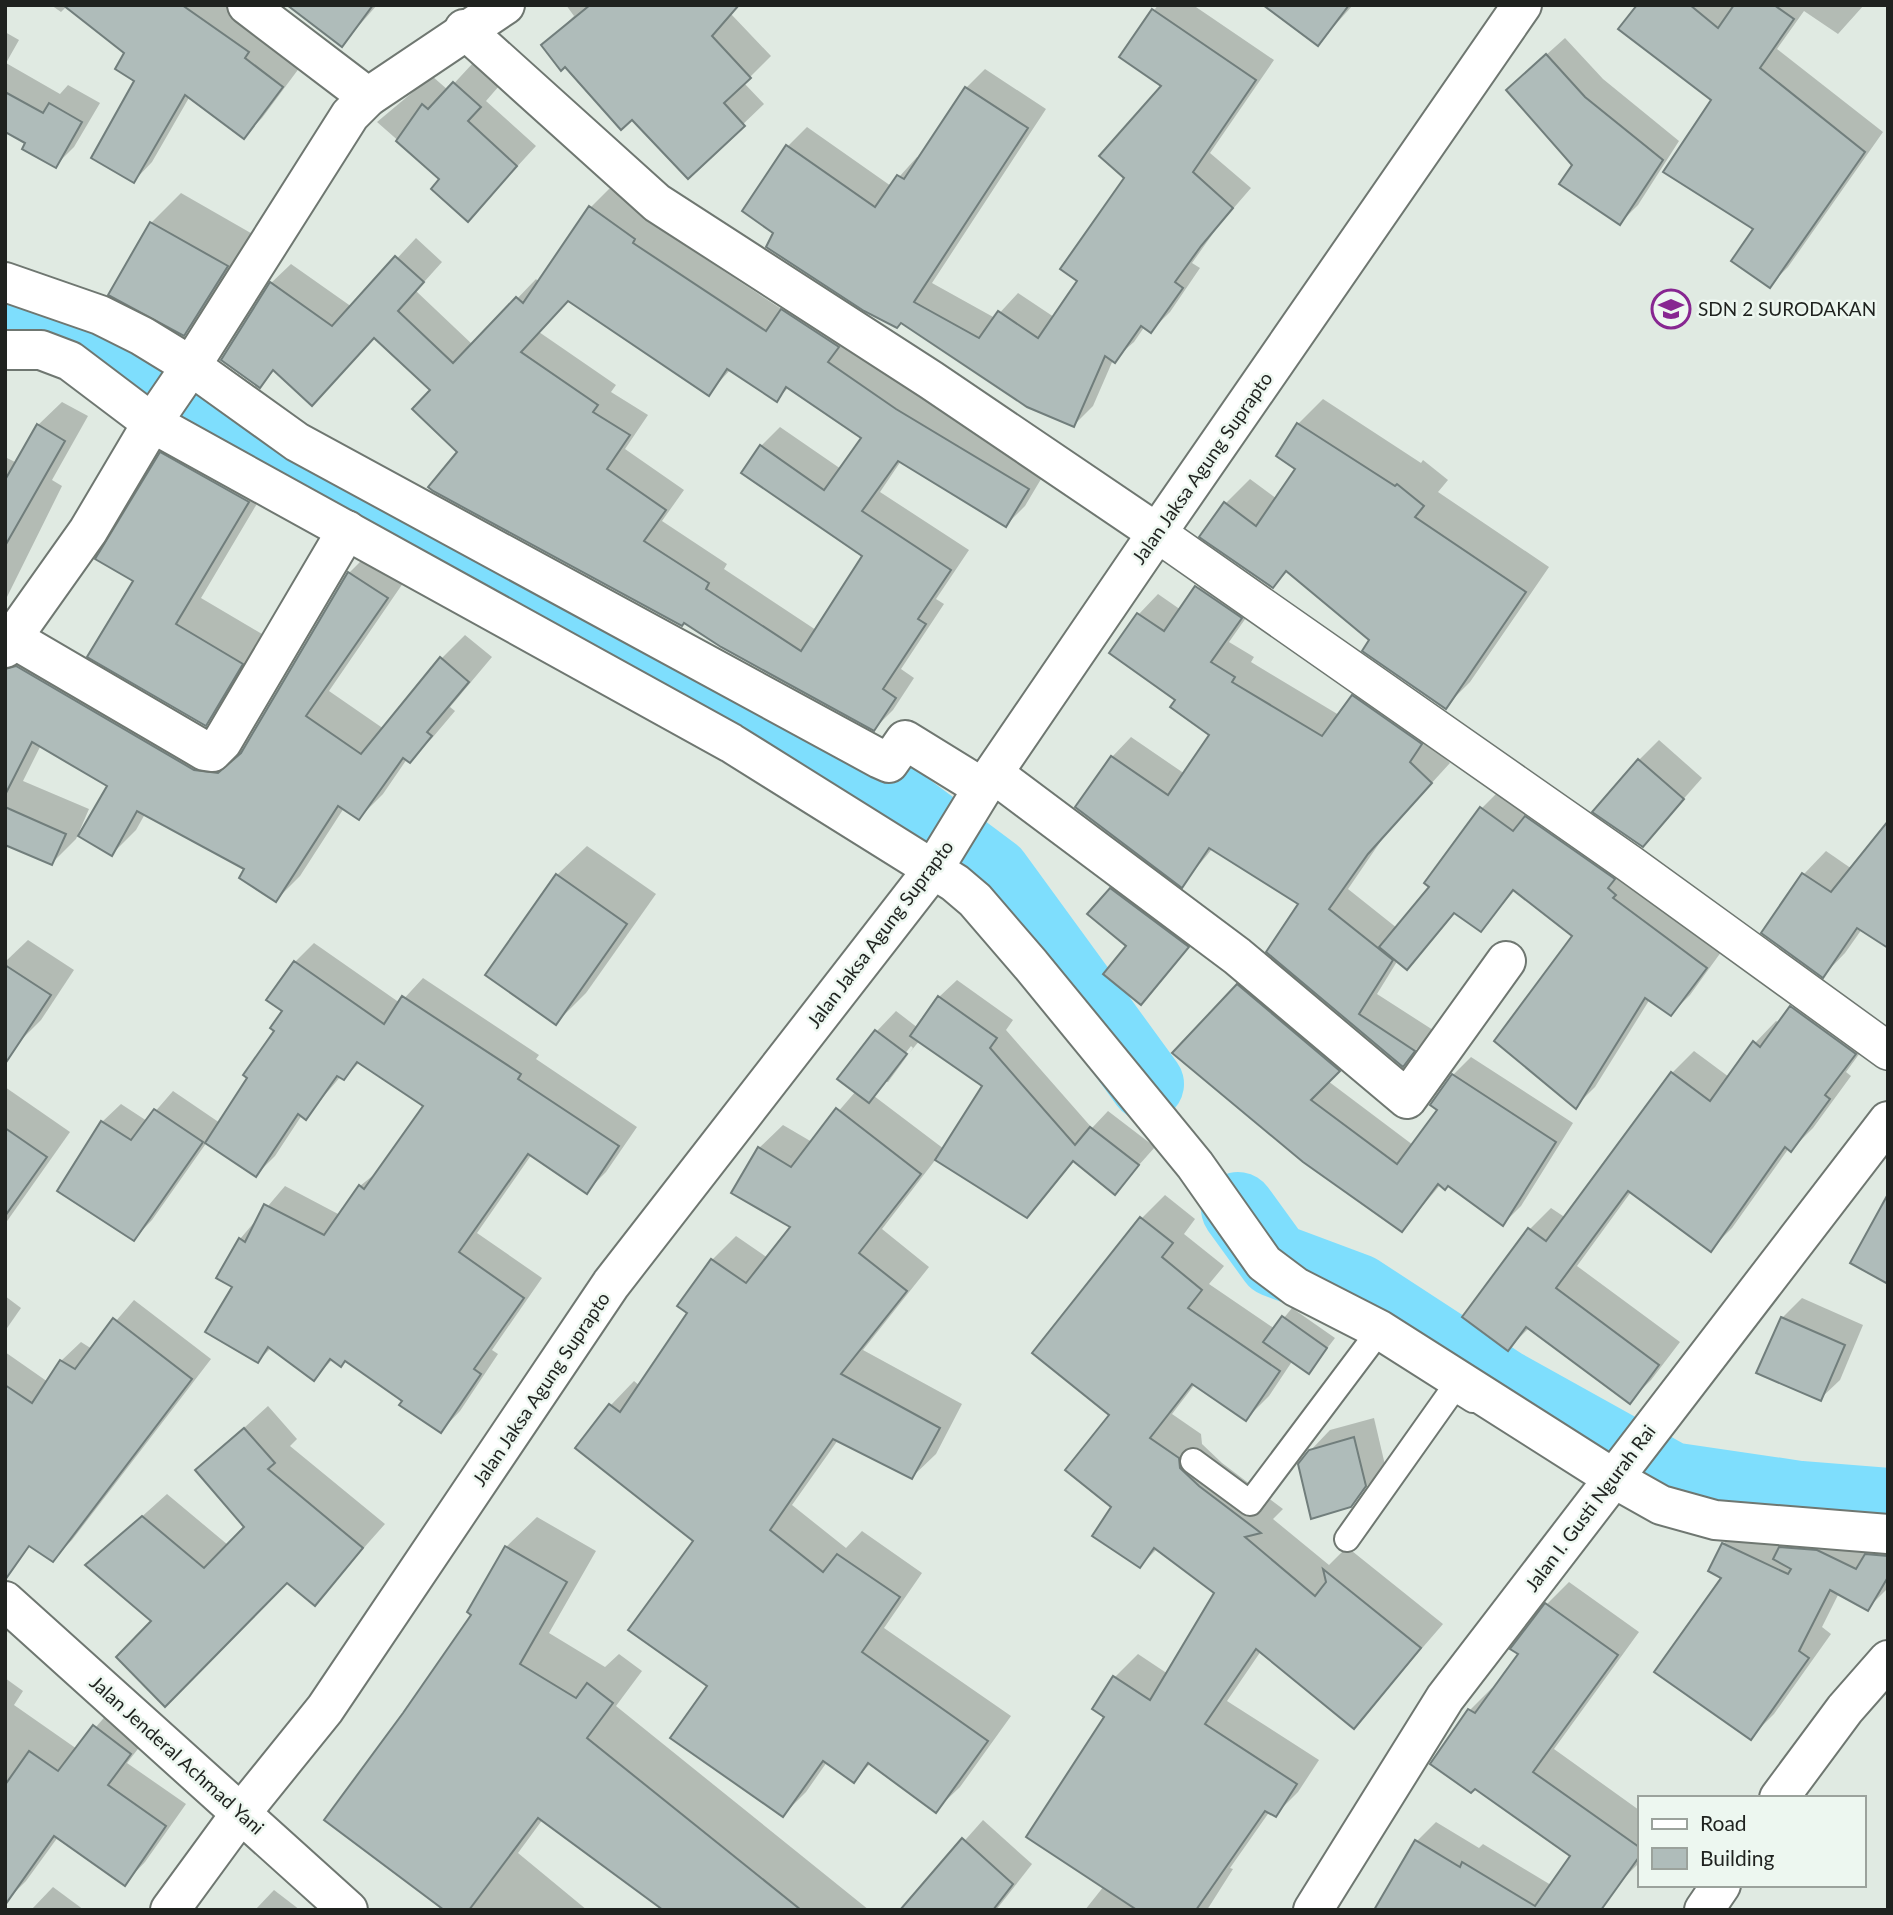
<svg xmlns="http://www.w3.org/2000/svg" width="1893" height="1915" viewBox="0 0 1893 1915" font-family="Lato,sans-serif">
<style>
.shadow{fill:#0003;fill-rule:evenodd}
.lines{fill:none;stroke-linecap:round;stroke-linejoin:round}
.river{stroke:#7edefd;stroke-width:74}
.building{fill:#afbcba;stroke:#717e7c;stroke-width:2;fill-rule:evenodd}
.service-casing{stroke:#6f7771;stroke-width:28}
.pedestrian-casing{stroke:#6f7771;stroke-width:40}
.minor-casing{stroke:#6f7771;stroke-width:42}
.tertiary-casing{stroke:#6f7771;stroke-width:42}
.secondary-casing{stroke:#6f7771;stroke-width:42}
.service{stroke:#fff;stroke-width:24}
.pedestrian{stroke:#fff;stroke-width:37}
.minor{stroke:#fff;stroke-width:38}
.tertiary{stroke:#fff;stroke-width:38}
.secondary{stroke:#fff;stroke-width:38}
.labels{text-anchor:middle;stroke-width:5;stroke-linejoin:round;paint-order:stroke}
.poi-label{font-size:19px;fill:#1f221f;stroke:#edf7f0;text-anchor:start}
.street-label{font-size:19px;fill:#1f221f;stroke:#edf7f0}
</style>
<rect width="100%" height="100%" fill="#e0eae2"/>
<g class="shadow">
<path d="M51 5H227L266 33 300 67 262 118 244 136 190 96 152 162 134 181 137 80 126 53 67 6 61 12Z"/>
<path d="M290 5H377L342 45Z"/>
<path d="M566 5H739L731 14 771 56 744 83 764 104 688 177 632 117 543 45 574 16Z"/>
<path d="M1158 5H1193L1274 60 1210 153 1251 188 1219 225 1192 263 1200 268 1170 312 1151 331 1145 326 1134 342 1113 360 1093 406 1074 425 1019 402 744 211 788 146 807 127 891 186 917 157 920 159 966 88 985 69 1046 109 932 283 995 318 1018 293 1054 317 1080 281 1164 85 1121 56Z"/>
<path d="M1266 5H1353L1318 44Z"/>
<path d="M1639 5H1864L1838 34 1804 11 1777 49 1883 132 1788 267 1769 286 1756 228 1713 100Z"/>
<path d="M5 32 19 40 6 63 60 94 68 85 100 103 74 147 56 165 28 142 5 130Z"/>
<path d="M1565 38 1603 79 1679 141 1638 205 1620 223 1574 165 1526 73Z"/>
<path d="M473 63 499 86 486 101 536 146 468 220 442 179 377 122 432 76 448 90Z"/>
<path d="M610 188 653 219 651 223 783 310 801 291 1047 469 1025 506 1006 525 901 461 880 492 969 550 936 599 944 604 901 669 914 678 893 710 874 729 460 452 432 390 375 336 275 370 259 386 271 283 291 264 352 307 416 238 442 262 416 291 473 345 536 279 539 282 590 208ZM569 299 709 393 731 369 777 399 789 387 863 437 841 469 780 427 761 446 864 555 816 630 724 569 727 564 662 521 684 490 625 449 648 415 611 392 616 385 539 332Z"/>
<path d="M181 193 256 236 213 304 184 334 110 294 151 223Z"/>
<path d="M1323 399 1421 463 1423 460 1448 480 1438 492 1549 567 1470 682 1445 707 1371 640 1288 571 1273 586 1225 504 1250 479 1277 499 1298 468 1278 455 1298 424Z"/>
<path d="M62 402 88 416 52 480 62 486 5 601V457L17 463 38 425Z"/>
<path d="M187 428 274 475 201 598 267 637 232 698 206 724 135 580 161 453Z"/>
<path d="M373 549 410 573 329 691 384 729 441 659 465 635 492 657 450 707 455 711 433 737 410 761 407 759 383 794 359 818 344 808 300 876 276 900 247 869 145 814 136 830 112 854 110 785 41 745 23 781 89 809 76 839 52 863 9 845 5 849V613L219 747 245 749 349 573Z"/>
<path d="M1216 567 1260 598 1229 642 1254 657 1251 662 1339 715 1373 677 1428 742 1450 763 1387 832 1348 889 1397 928 1432 887 1482 808 1501 789 1724 948 1690 995 1671 1014 1650 999 1595 1087 1576 1106 1574 936 1515 890 1481 930 1456 912 1407 968 1398 960 1377 994 1433 1030 1403 1065 1269 952 1300 903 1213 848 1182 885 1112 757 1131 737 1185 774 1211 735 1178 699 1111 653 1139 614 1158 594 1181 610Z"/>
<path d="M1659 740 1702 778 1643 845 1639 760Z"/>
<path d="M587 846 656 894 586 993 556 1023 557 875Z"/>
<path d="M1826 851 1852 869 1862 929 1845 953 1823 976 1763 933 1804 874Z"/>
<path d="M1131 869 1207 927 1140 1002 1128 946 1111 889Z"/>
<path d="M28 940 74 970 41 1020 16 1045 5 1038V962Z"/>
<path d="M314 943 400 1003 423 978 539 1055 536 1059 637 1127 606 1172 587 1191 532 1154 477 1233 542 1278 492 1350 498 1354 460 1411 441 1431 405 1400 346 1359H333L314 1378 272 1347 258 1361 234 1286 240 1239 285 1186 340 1215 360 1186 381 1169 425 1105 360 1062 344 1078 341 1076 306 1117 302 1115 275 1156 256 1175 207 1142 152 1220 134 1239 102 1122 121 1104 147 1121 173 1091 220 1123 276 1031 284 1011 295 962Z"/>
<path d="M1256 967 1357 1052 1328 1081 1413 1145 1439 1109 1453 1075 1471 1057 1573 1123 1521 1206 1503 1224 1449 1184H1441L1402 1230 1304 1161 1238 986Z"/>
<path d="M957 980 1013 1020 1006 1030 1092 1128 1108 1111 1155 1147 1114 1193 1075 1160 1027 1215 936 1159 882 1229 929 1267 863 1350 962 1404 936 1454 912 1477 838 1440 792 1505 846 1548 862 1531 922 1573 884 1628 1011 1716 960 1787 936 1810 871 1763 854 1780 827 1762 806 1792 783 1815 695 1540 577 1448 611 1405 634 1381 640 1386 689 1313 680 1306 712 1260 736 1236 768 1258 793 1227 759 1148 783 1125 812 1142 856 1091 840 1079 877 1031 896 1011 918 1028 939 997ZM920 1040 984 1086 944 1149 874 1096ZM911 1046 913 1048 888 1082H883Z"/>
<path d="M1813 985 1876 1031 1846 1072 1851 1076 1813 1128 1791 1150 1789 1148 1732 1228 1710 1250 1631 1192 1577 1266 1680 1342 1651 1380 1629 1402 1529 1328 1508 1349 1529 1230 1551 1208 1566 1218 1672 1073 1694 1051 1729 1077 1755 1043 1776 1021 1780 1023Z"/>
<path d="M5 1087 70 1132 5 1224Z"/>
<path d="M1165 1195 1195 1219 1184 1234 1224 1266 1209 1284 1275 1329 1292 1308 1335 1338 1309 1372 1293 1360 1269 1396 1246 1419 1195 1384 1172 1414 1201 1434 1202 1444 1222 1463 1283 1509 1273 1519 1329 1565 1347 1547 1443 1624 1354 1727 1261 1651 1227 1701 1319 1760 1298 1792 1275 1815 1270 1811 1230 1868 1233 1869 1207 1910H1085L1104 1886 1107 1716 1115 1677 1138 1654 1168 1674 1217 1592 1158 1548 1140 1566 1114 1506 1111 1414 1034 1353 1142 1218Z"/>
<path d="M5 1296 21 1308 5 1331Z"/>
<path d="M1802 1298 1863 1325 1840 1380 1820 1399 1782 1318Z"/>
<path d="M134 1300 211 1359 72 1540 52 1560 31 1545 22 1553 5 1514V1352L48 1382 61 1361 81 1342 92 1349Z"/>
<path d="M268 1406 297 1439 290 1446 385 1524 315 1603 287 1581 154 1621 88 1565 167 1494 228 1545 247 1527 198 1470Z"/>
<path d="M1374 1418 1385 1465 1350 1506 1310 1451 1330 1430Z"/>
<path d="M537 1517 596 1551 549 1633 605 1667 619 1654 642 1671 616 1706 869 1910H666L543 1819 518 1853 587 1910H446L405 1714 473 1614 506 1547Z"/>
<path d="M1747 1520 1888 1534V1588L1867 1609 1839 1593 1822 1627 1831 1634 1774 1714 1750 1738 1724 1577 1710 1570 1723 1544Z"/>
<path d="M1569 1582 1639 1632 1554 1749 1639 1810V1863L1592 1910H1376L1417 1841 1436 1822 1479 1848 1483 1844 1551 1885 1572 1856 1475 1787 1432 1764 1470 1710 1492 1688 1494 1689 1520 1654 1547 1604Z"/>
<path d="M5 1678 23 1691 14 1705 77 1749 115 1705 151 1732 127 1763 186 1804 145 1862 125 1883 58 1837 26 1881 5 1902Z"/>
<path d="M983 1820 1032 1864 996 1910H903Z"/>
<path d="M53 1887 84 1910H31Z"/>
<path d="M274 1890 300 1910H255Z"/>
</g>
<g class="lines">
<g class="river">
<path d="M5 312 97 340 220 426 392 532 535 605 891 797 994 874 1147 1084"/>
<path d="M1238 1209 1275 1260 1358 1291 1502 1385 1671 1479 1800 1498 1888 1505"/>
</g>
</g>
<g class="building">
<path d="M63 5H182L249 52 245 58 283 87 244 139 185 95 134 183 91 158 134 81 115 69 124 53Z"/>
<path d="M287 5H373L342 47Z"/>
<path d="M590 5H739L712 36 751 78 724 103 745 126 688 179 632 120 621 130 565 67 561 71 541 45Z"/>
<path d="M1263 5H1349L1318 46Z"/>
<path d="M1637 5H1690L1718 28 1734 5H1774L1794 19 1760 68 1865 152 1770 288 1731 261 1753 229 1663 172 1711 100 1618 29Z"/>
<path d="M1152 9 1256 80 1193 172 1233 208 1201 246 1175 282 1183 288 1151 333 1141 326 1115 363 1105 356 1074 427 1027 407 901 323 897 328 864 311 766 247 773 233 742 211 786 145 875 207 897 175 904 179 965 87 1028 128 914 302 979 338 998 311 1038 338 1077 281 1060 269 1124 178 1099 156 1161 86 1119 57Z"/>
<path d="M1546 54 1585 97 1663 160 1620 225 1559 184 1572 165 1506 90Z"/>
<path d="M453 82 481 107 468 121 517 166 468 222 431 189 439 179 396 141 422 104 428 109Z"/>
<path d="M5 92 43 113 49 103 82 122 56 168 22 149 25 143 5 132Z"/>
<path d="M589 206 635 239 633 243 766 331 781 309 839 347 828 362 896 409 1029 489 1006 527 898 461 862 511 951 570 918 619 926 624 883 689 896 698 874 731 721 647 684 623 682 626 433 491 428 487 457 452 412 409 430 390 374 338 312 406 273 370 260 388 221 360 270 282 332 326 395 256 424 282 398 311 453 363 516 297 523 303ZM568 301 709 396 727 369 777 402 786 387 861 438 824 490 760 445 741 473 862 556 801 651 706 589 709 583 644 541 666 510 607 469 630 435 593 412 598 405 521 352Z"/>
<path d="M150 222 228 266 184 336 108 295Z"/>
<path d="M1297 423 1395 486 1397 484 1424 506 1415 517 1526 592 1446 709 1362 651 1369 640 1286 571 1273 588 1199 537 1224 502 1256 526 1295 469 1276 456Z"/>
<path d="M37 424 65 441 5 546V480Z"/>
<path d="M160 452 249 502 176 624 243 664 206 726 87 657 133 581 95 559Z"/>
<path d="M348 572 388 598 306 716 361 754 440 657 469 682 427 732 432 736 410 763 403 758 359 820 338 806 276 902 239 878 244 869 137 811 112 856 78 836 107 786 32 742 5 795V669L16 666 194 770 218 773 241 753Z"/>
<path d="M1195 586 1242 618 1211 662 1235 677 1232 682 1322 736 1352 695 1422 744 1410 762 1432 783 1368 854 1329 909 1393 960 1359 1014 1415 1051 1403 1067 1266 952 1298 904 1209 848 1182 888 1075 807 1111 756 1168 795 1209 735 1170 707 1175 700 1109 653 1137 613 1164 631Z"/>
<path d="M1638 759 1684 799 1643 847 1592 812Z"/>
<path d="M5 807 66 834 52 865 5 845Z"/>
<path d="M1480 807 1513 831 1525 816 1615 879 1608 888 1616 895 1613 898 1707 968 1671 1016 1645 998 1576 1109 1494 1041 1572 936 1513 890 1481 932 1454 913 1407 970 1379 947 1429 887 1424 883Z"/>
<path d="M1888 821V948L1857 928 1823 978 1761 933 1802 873 1831 892Z"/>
<path d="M556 874 627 924 556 1025 485 975Z"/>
<path d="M1110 888 1189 947 1141 1005 1103 974 1126 946 1087 914Z"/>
<path d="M294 961 384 1024 402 996 521 1074 518 1079 619 1146 587 1194 528 1154 459 1252 524 1298 474 1369 481 1374 441 1433 399 1405 402 1401 345 1361 341 1367 330 1359 314 1381 268 1347 258 1363 205 1332 232 1287 216 1278 239 1238 245 1242 264 1204 324 1235 359 1185 364 1189 423 1106 357 1062 344 1080 337 1076 306 1120 298 1114 256 1177 205 1143 247 1078 243 1075 274 1031 270 1028 282 1011 266 1000Z"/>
<path d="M5 965 51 995 5 1064Z"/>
<path d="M1237 984 1340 1071 1311 1100 1397 1164 1437 1110 1430 1105 1452 1074 1556 1142 1503 1226 1448 1186 1445 1190 1438 1184 1402 1232 1303 1162 1172 1053Z"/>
<path d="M938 996 997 1038 990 1048 1075 1145 1090 1127 1139 1165 1115 1195 1073 1161 1027 1218 935 1160 982 1086 910 1036Z"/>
<path d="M1790 1006 1856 1054 1825 1095 1830 1099 1791 1152 1785 1147 1711 1252 1628 1191 1556 1288 1659 1365 1630 1404 1526 1327 1508 1351 1462 1317 1528 1228 1546 1241 1671 1072 1710 1101 1753 1041 1760 1047Z"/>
<path d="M875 1030 907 1054 869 1103 837 1079Z"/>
<path d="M836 1108 921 1174 859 1253 907 1291 841 1374 940 1428 912 1479 833 1439 770 1530 823 1572 837 1554 900 1597 862 1652 988 1741 936 1813 868 1763 854 1783 823 1761 783 1817 670 1738 707 1686 628 1630 693 1541 575 1448 609 1404 620 1412 687 1313 677 1306 711 1259 746 1283 790 1227 731 1193 758 1147 791 1167Z"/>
<path d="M154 1109 203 1142 134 1241 57 1191 101 1121 131 1140Z"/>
<path d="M5 1128 47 1157 5 1216Z"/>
<path d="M1888 1194V1284L1850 1263Z"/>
<path d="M1140 1217 1173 1243 1162 1257 1202 1290 1188 1308 1280 1371 1246 1421 1192 1384 1150 1438 1179 1458 1180 1468 1199 1486 1261 1533 1245 1537 1315 1596 1326 1582 1323 1569 1421 1648 1354 1729 1256 1649 1205 1724 1297 1784 1276 1817 1265 1811 1196 1910H1137L1026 1837 1104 1717 1092 1709 1113 1676 1150 1700 1214 1593 1154 1548 1140 1568 1092 1536 1111 1507 1065 1470 1109 1415 1032 1353Z"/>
<path d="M1282 1316 1327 1348 1309 1374 1263 1342Z"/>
<path d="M1781 1317 1845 1345 1821 1401 1756 1373Z"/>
<path d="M113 1318 192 1379 53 1562 29 1546 5 1580V1385L32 1403 60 1360 75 1369Z"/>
<path d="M244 1428 275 1463 268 1469 363 1548 315 1606 287 1583 165 1707 116 1657 151 1621 85 1565 142 1516 204 1568 244 1527 195 1470Z"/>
<path d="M1354 1437 1366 1486 1351 1507 1311 1519 1298 1464 1309 1450Z"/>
<path d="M1722 1543 1788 1574 1791 1569 1773 1559 1779 1547 1817 1550 1856 1569 1865 1554 1888 1556V1577L1868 1611 1830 1590 1799 1651 1809 1658 1751 1740 1654 1672 1721 1578 1708 1571Z"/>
<path d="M505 1546 567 1582 520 1664 576 1698 587 1683 613 1703 587 1738 801 1910H663L538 1818 469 1910H444L324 1820 403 1713 471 1615 467 1612Z"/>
<path d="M1545 1603 1618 1655 1533 1772 1639 1847V1857L1601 1910H1374L1415 1840 1460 1867 1462 1862 1535 1906 1570 1856 1475 1789 1471 1793 1430 1764 1468 1709 1475 1713 1518 1654 1510 1649Z"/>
<path d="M93 1725 131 1754 108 1785 166 1826 125 1886 54 1836 5 1905V1785L29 1751 58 1771Z"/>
<path d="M962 1838 1013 1884 993 1910H900Z"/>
</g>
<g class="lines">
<defs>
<g id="service">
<path d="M1193 1461 1250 1503 1380 1330"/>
<path d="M1347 1539 1454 1388 1473 1400"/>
</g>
<path id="pedestrian" d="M1157 533 1630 864 1888 1051"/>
<g id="minor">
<path d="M247 5 368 97"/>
<path d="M464 29 657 203 931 380 1157 533"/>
<path d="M5 282 100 315 142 336 191 366 297 442 880 759 889 763 905 740 983 788"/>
<path d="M5 350H41L70 361 152 423 731 743 955 883 975 900 1031 965 1195 1165 1264 1263 1296 1287 1380 1330 1613 1478 1661 1505 1715 1520 1888 1534"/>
<path d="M5 634 205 751 212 752 222 742 347 530"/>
<path d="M5 648 88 531 152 423 191 366 350 115 368 97 505 5"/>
<path d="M994 774 1237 956 1407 1099 1506 961"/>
<path d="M1779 1798 1845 1709 1888 1660"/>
<path d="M1313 1910 1445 1698 1888 1121"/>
<path d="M1704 1910 1721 1885"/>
</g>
<path id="tertiary" d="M170 1910 241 1813"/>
<g id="secondary">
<path d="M5 1601 348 1910"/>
<path d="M241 1813 325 1709 611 1284 934 868 983 788 1157 533 1522 5"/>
</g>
</defs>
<use href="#service" class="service-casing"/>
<use href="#pedestrian" class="pedestrian-casing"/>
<use href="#minor" class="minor-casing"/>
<use href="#tertiary" class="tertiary-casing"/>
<use href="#secondary" class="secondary-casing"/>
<use href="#service" class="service"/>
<use href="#pedestrian" class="pedestrian"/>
<use href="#minor" class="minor"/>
<use href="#tertiary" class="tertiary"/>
<use href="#secondary" class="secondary"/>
</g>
<defs>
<symbol id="school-ring" viewBox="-11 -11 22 22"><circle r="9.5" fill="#edf7f0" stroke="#872791" stroke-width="1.5"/><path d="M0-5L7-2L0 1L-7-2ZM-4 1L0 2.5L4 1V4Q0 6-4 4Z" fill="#872791"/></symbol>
</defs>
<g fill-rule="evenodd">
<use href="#school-ring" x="1649" y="287" width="44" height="44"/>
</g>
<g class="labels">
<g class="poi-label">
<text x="1698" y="316">SDN 2 SURODAKAN</text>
</g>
<g class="street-label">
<text transform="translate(1202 468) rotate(-55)" y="7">Jalan Jaksa Agung Suprapto</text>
<text transform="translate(880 934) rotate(-53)" y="7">Jalan Jaksa Agung Suprapto</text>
<text transform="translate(541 1389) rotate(-56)" y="7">Jalan Jaksa Agung Suprapto</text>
<text transform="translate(1590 1508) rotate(-53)" y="7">Jalan I. Gusti Ngurah Rai</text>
<text transform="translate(177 1755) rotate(42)" y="7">Jalan Jenderal Achmad Yani</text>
</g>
</g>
<rect width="1893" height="1915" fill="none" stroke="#1f221f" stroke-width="14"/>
<rect x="1638" y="1796" width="228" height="91" fill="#edf7f0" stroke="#9ba29c" stroke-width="2"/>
<rect x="1652" y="1819" width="35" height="10" fill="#ffffff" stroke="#9ba29c" stroke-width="2"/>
<text x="1700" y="1831" font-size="21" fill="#1f221f">Road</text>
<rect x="1652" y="1848" width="35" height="21" fill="#afbcba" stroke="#9ba29c" stroke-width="2"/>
<text x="1700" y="1866" font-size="21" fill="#1f221f">Building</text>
</svg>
